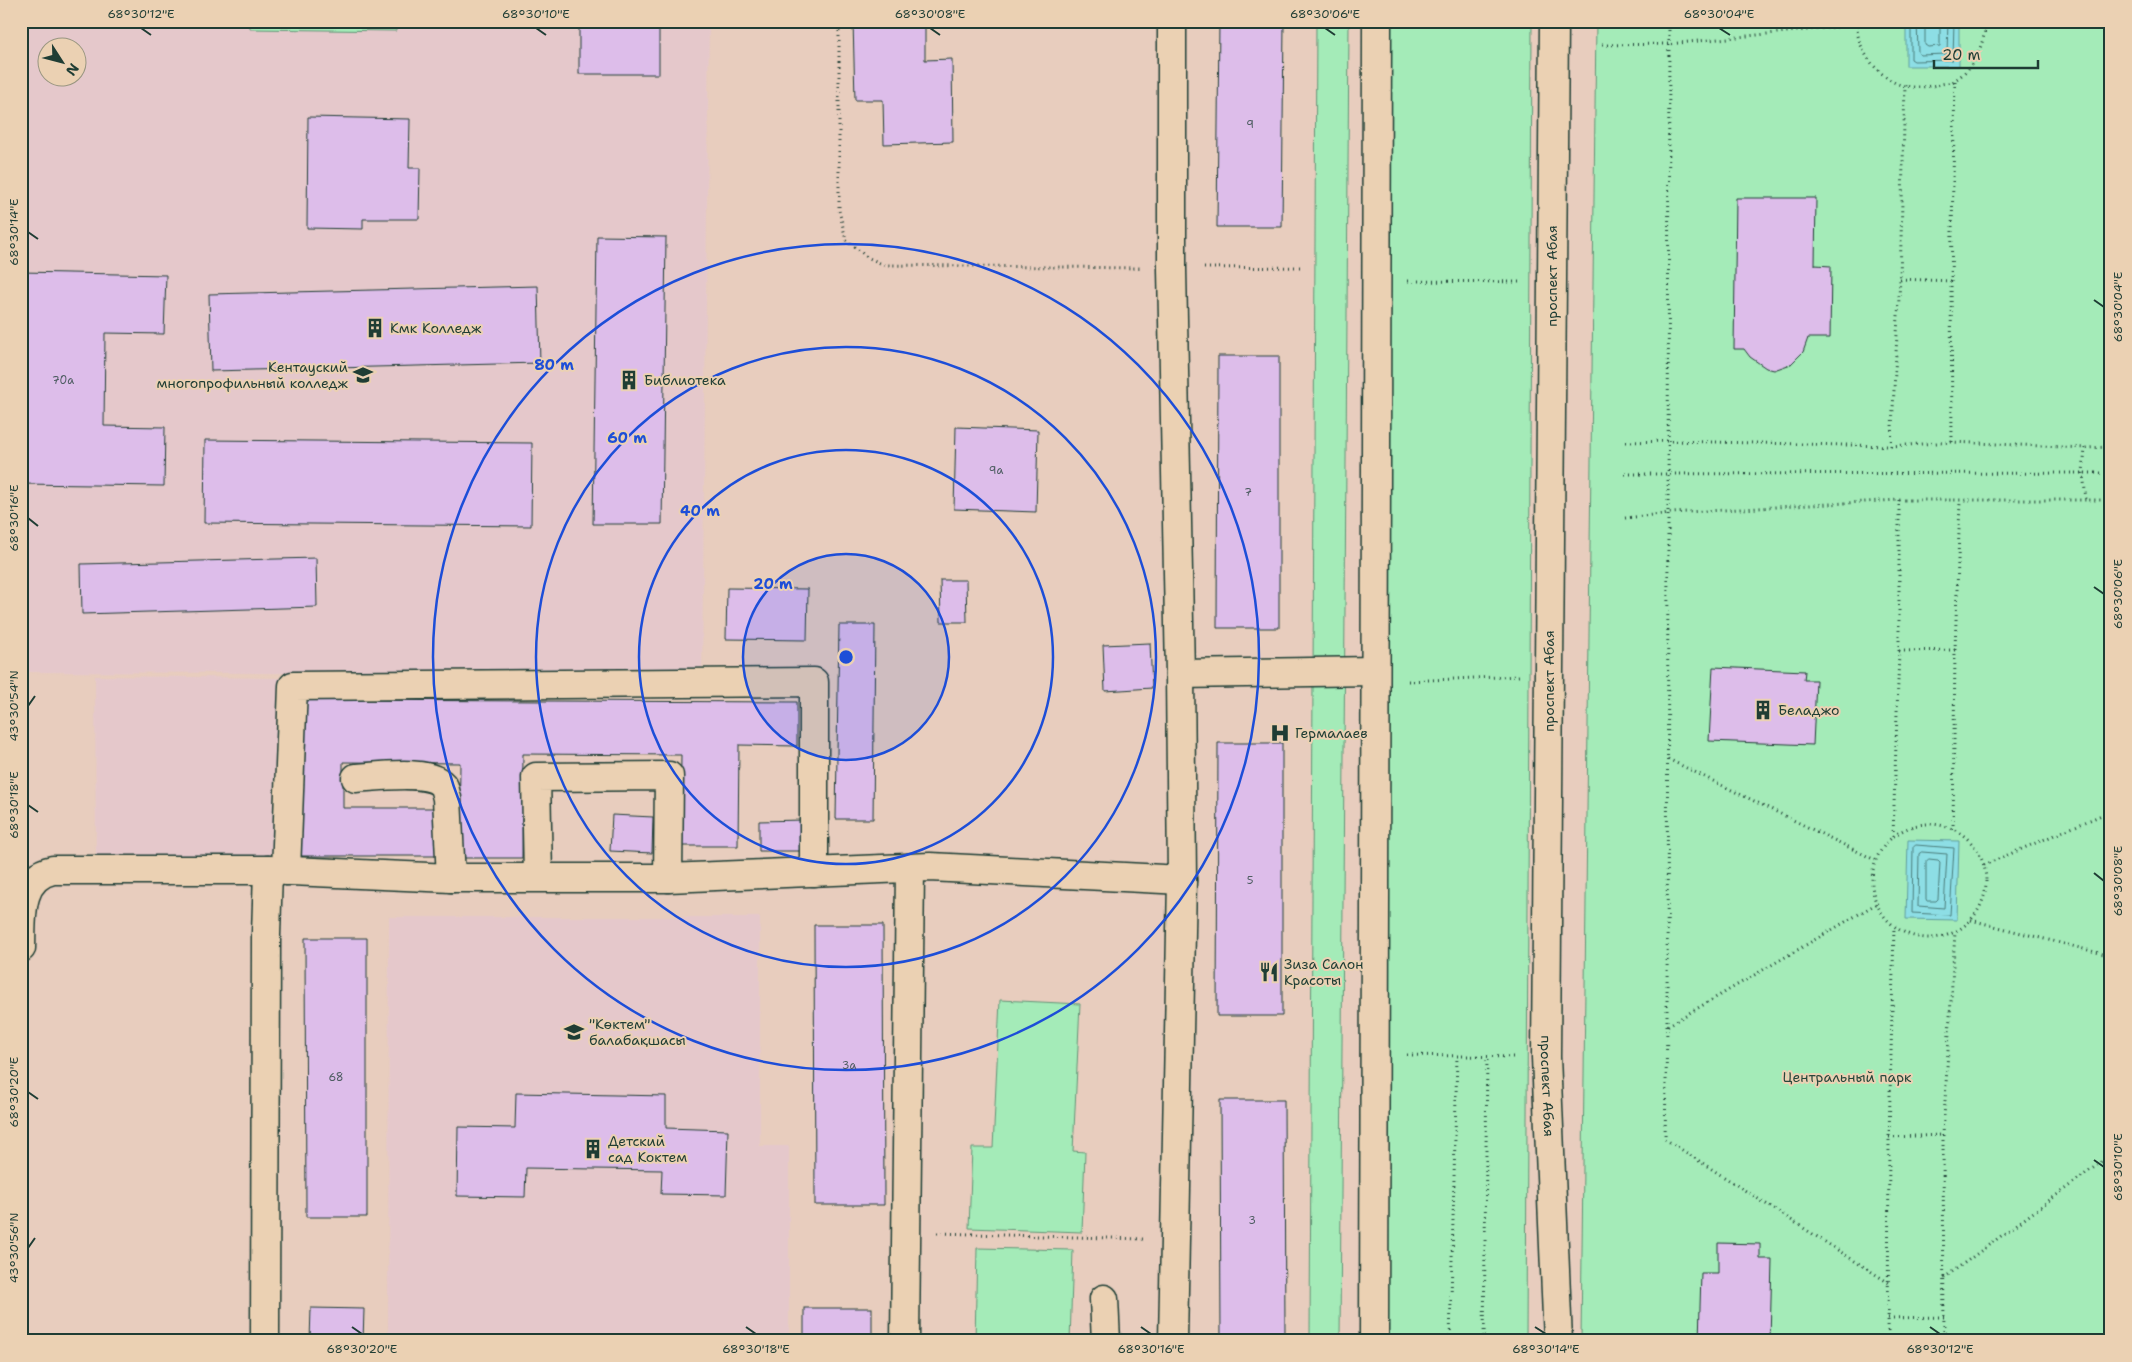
<svg xmlns="http://www.w3.org/2000/svg" width="2132" height="1362" viewBox="0 0 2132 1362" font-family="'Shantell Sans',sans-serif">
<style>
.built{fill:#e5c8cb;fill-rule:evenodd}
.green{fill:#a4ebb8;stroke:#629476}
.water{fill:#8ddee5;stroke:#619e9e}
.lines{fill:none;stroke-linecap:round;stroke-linejoin:round}
.shore{stroke:#4b7d7b;stroke-width:1}
.building{fill:#ddbdea;stroke:#1f3d34}
.minor-casing{stroke:#1f3d34;stroke-width:31}
.path{stroke:#1f3d34;stroke-width:3;stroke-dasharray:1 4;stroke-linecap:butt}
.minor{stroke:#ebd1b3;stroke-width:28}
.ticks{fill:none;stroke:#1f3d34;stroke-width:2}
.ring{fill:none;stroke:#1d4ed8;stroke-width:2.5}
.labels{text-anchor:middle;stroke-width:4;stroke-linejoin:round;paint-order:stroke}
.number-label{font-size:11px;fill:#4e5d62}
.street-label{font-size:14px;fill:#1f3d34;stroke:#ebd1b3}
.poi-label{font-size:14px;fill:#1f3d34;stroke:#ebd1b3;text-anchor:start}
.park-label{font-size:14px;fill:#26463b;stroke:#ebd1b3}
.centre{fill:#1d4ed8;stroke:#ebd1b3;stroke-width:2.5}
.ring-label{font-size:15px;text-anchor:middle;font-weight:bold;fill:#1d4ed8;stroke:#ebd1b3;stroke-width:4;stroke-linejoin:round;paint-order:stroke}
.neatline{fill:none;stroke:#1f3d34;stroke-width:2}
.ticks-label{font-size:12px;text-anchor:middle;fill:#1f3d34}
</style>
<rect width="100%" height="100%" fill="#e8cdbe"/>
<filter id="ink" filterUnits="userSpaceOnUse"><feTurbulence type="fractalNoise" baseFrequency=".02" numOctaves="2"/><feDisplacementMap in="SourceGraphic" scale="10" xChannelSelector="R" yChannelSelector="G"/><feConvolveMatrix kernelMatrix="1 2 1 2 8 2 1 2 1" color-interpolation-filters="sRGB"/></filter>
<g filter="url(#ink)">
<g class="built">
<path d="M21 21H709L702 675 21 672ZM48 48H78V78H48Z"/>
<path d="M95 676 281 678 279 861 96 864Z"/>
<path d="M389 917H760V1146H789V1341H388Z"/>
</g>
<g class="green">
<path d="M250 21H396V31L250 29Z"/>
<path d="M1316 21H1349L1340 1341H1310Z"/>
<path d="M1377 21H1532L1526 1341H1372Z"/>
<path d="M1596 21H2111V1341H1581Z"/>
<path d="M1000 1000 1080 1004 1073 1151 1085 1152 1082 1232 969 1228 972 1148H993Z"/>
<path d="M977 1248 1073 1250 1070 1341H975Z"/>
</g>
<g class="water">
<rect x="1906" y="21" width="53" height="45"/>
<path d="M1908 840 1959 841 1957 920 1906 919Z"/>
</g>
<g class="lines">
<g class="shore">
<path d="M1911 21V59L1914 61 1953 60 1954 21"/>
<path d="M1917 21 1918 52 1920 55 1947 54 1948 21"/>
<path d="M1925 21V45L1928 47 1940 46V21"/>
<path d="M1916 845 1954 848 1950 915 1912 913 1913 848Z"/>
<path d="M1922 852 1947 854 1944 908 1918 906 1919 854Z"/>
<path d="M1929 859 1938 860 1940 862 1938 899 1936 901H1927L1926 899V862Z"/>
</g>
</g>
<g class="building">
<rect x="579" y="21" width="80" height="53"/>
<path d="M853 21H925V60L952 59 953 142 884 144 883 100H855Z"/>
<path d="M1219 21H1284L1282 227H1217Z"/>
<path d="M308 117 410 119 409 168H420L419 219H363V229L307 228Z"/>
<path d="M1736 198H1816L1815 265 1831 266 1830 338H1808L1803 352 1791 364 1774 370 1766 368 1750 357 1744 349H1734Z"/>
<path d="M597 236 666 237 662 524H593Z"/>
<path d="M21 272 166 275 164 334 105 333 104 426 165 427 164 486 21 484Z"/>
<path d="M538 286 540 363 211 371 209 294Z"/>
<path d="M1218 356H1279V628H1217Z"/>
<path d="M956 427 1038 430 1036 512 954 509Z"/>
<path d="M205 440 532 443 531 526 204 523Z"/>
<path d="M316 558 317 607 82 614 81 564Z"/>
<path d="M940 580H966L967 622H941Z"/>
<path d="M727 588 808 589 807 640 726 639Z"/>
<path d="M839 625H875L873 819H836Z"/>
<path d="M1150 643 1152 688 1105 691 1103 645Z"/>
<path d="M1713 667 1805 671 1804 680H1816L1813 745 1709 741Z"/>
<path d="M294 700 797 702V746L739 745 738 846H680L681 755 523 754 522 858H459L460 763 343 762V808H446V856H293Z"/>
<path d="M1218 743H1282V1016H1217Z"/>
<path d="M612 815 653 817 652 853 610 851Z"/>
<path d="M803 820 804 851H759V821Z"/>
<path d="M814 925H883L884 1205H815Z"/>
<path d="M305 938H367V1217H306Z"/>
<path d="M516 1093 666 1096V1128L728 1130 726 1195 661 1194 662 1170 526 1168 525 1197 457 1196 458 1127 515 1128Z"/>
<path d="M1220 1100H1284L1285 1341H1221Z"/>
<path d="M1718 1243 1760 1244V1259H1772L1770 1341H1699L1701 1273H1718Z"/>
<path d="M311 1308 364 1309 363 1341H310Z"/>
<rect x="804" y="1308" width="68" height="33"/>
</g>
<g class="lines">
<defs>
<g id="minor">
<path d="M1172 21V269L1180 674 1182 880 1173 1341"/>
<path id="s1" d="M1554 21 1546 1057 1558 1341"/>
<path d="M1180 674 1374 671"/>
<path d="M356 778C374 777 433 768 444 787 445 790 446 795 447 798L451 878"/>
<path d="M286 871 293 686 814 682V872"/>
<path d="M538 877 536 777 669 776 668 878"/>
<path d="M21 948C22 920 17 877 53 870H268L451 878H668L930 867 1182 880"/>
<path d="M1104 1299 1106 1341"/>
<path d="M265 1341 266 935 268 870"/>
<path d="M905 1341 910 868"/>
<path d="M1374 1341 1377 21"/>
</g>
</defs>
<use href="#minor" class="minor-casing"/>
<g class="path">
<path d="M839 21V210L846 240 867 257 884 265 1140 268"/>
<path d="M1857 21C1855 45 1872 69 1892 81 1905 89 1926 88 1941 84 1945 83 1952 83 1955 80 1974 69 1985 42 1986 21"/>
<path d="M2070 21 2111 24"/>
<path d="M1602 45 1669 44 1856 25"/>
<path d="M1204 268 1303 267"/>
<path d="M1900 279 1951 281"/>
<path d="M1408 281 1521 282"/>
<path d="M1626 442 1668 441 1891 446 1952 442 2085 448 2111 447"/>
<path d="M1952 442 1951 281 1955 81"/>
<path d="M1891 446 1900 279 1905 85"/>
<path d="M2085 448 2083 473 2086 499"/>
<path d="M1625 474 2111 473"/>
<path d="M1625 518 1670 513 1899 500H2111"/>
<path d="M1899 651 1955 650"/>
<path d="M1408 681 1519 676"/>
<path d="M1668 759 1875 860"/>
<circle cx="1929" cy="881" r="57"/>
<path d="M1953 830 1955 650 1960 501"/>
<path d="M1893 836 1899 651V500"/>
<path d="M1984 865 2111 811"/>
<path d="M1876 904 1667 1026 1665 1139 1889 1283"/>
<path d="M1971 920 2111 956"/>
<path d="M1667 1026 1669 21"/>
<path d="M1407 1055 1516 1057"/>
<path d="M1889 1137 1943 1135"/>
<path d="M937 1233 1143 1239"/>
<path d="M1944 1278 2111 1155"/>
<path d="M1888 1318 1944 1317"/>
<path d="M1450 1341 1457 1056"/>
<path d="M1484 1341 1487 1056"/>
<path d="M1888 1341 1889 1137 1894 927"/>
<path d="M1944 1341 1943 1135 1955 932"/>
</g>
<use href="#minor" class="minor"/>
</g>
</g>
<path class="ticks" d="M141 28 151 35M536 28 546 35M930 28 940 35M1325 28 1335 35M1719 28 1730 35M28 232 38 239M2094 300 2104 307M28 518 38 526M2094 587 2104 594M28 706 35 696M28 805 38 812M2094 873 2104 881M28 1092 38 1099M2094 1160 2104 1167M28 1248 35 1238M352 1327 362 1334M746 1327 756 1334M1141 1327 1151 1334M1535 1327 1546 1334M1930 1327 1940 1334"/>
<circle cx="846" cy="657" r="103" fill="#1d4ed8" fill-opacity=".12"/>
<g class="ring">
<circle cx="846" cy="657" r="103"/>
<circle cx="846" cy="657" r="207"/>
<circle cx="846" cy="657" r="310"/>
<circle cx="846" cy="657" r="413"/>
</g>
<defs>
<symbol id="building-bare" viewBox="-9 -9 18 18"><path d="M-4-6H4V6H1V3H-1V6H-4ZM-2.5-4.3h1.7v1.8h-1.7ZM.8-4.3h1.7v1.8H.8ZM-2.5-1h1.7V.8h-1.7ZM.8-1h1.7V.8H.8Z" fill="#1f3d34" stroke="#ebd1b3" stroke-width="2.5" paint-order="stroke"/></symbol>
<symbol id="university-bare" viewBox="-9 -9 18 18"><path d="M0-5L7-2L0 1L-7-2ZM-4 1L0 2.5L4 1V4Q0 6-4 4Z" fill="#1f3d34" stroke="#ebd1b3" stroke-width="2.5" paint-order="stroke"/></symbol>
<symbol id="hospital-bare" viewBox="-9 -9 18 18"><path d="M-5-5h3v3.5h4V-5h3V5h-3V1.5h-4V5h-3Z" fill="#1f3d34" stroke="#ebd1b3" stroke-width="2.5" paint-order="stroke"/></symbol>
<symbol id="restaurant-bare" viewBox="-9 -9 18 18"><path d="M-5-6h1v4h1v-4h1v4h1v-4h1v5L-1.5 .5V6h-2V.5L-5-1ZM5-6V6H3V1.5H1.5Q1.5-4 5-6Z" fill="#1f3d34" stroke="#ebd1b3" stroke-width="2.5" paint-order="stroke"/></symbol>
<symbol id="school-bare" viewBox="-9 -9 18 18"><path d="M0-5L7-2L0 1L-7-2ZM-4 1L0 2.5L4 1V4Q0 6-4 4Z" fill="#1f3d34" stroke="#ebd1b3" stroke-width="2.5" paint-order="stroke"/></symbol>
</defs>
<g fill-rule="evenodd">
<use href="#building-bare" x="361" y="314" width="28" height="28"/>
<use href="#university-bare" x="349" y="361" width="28" height="28"/>
<use href="#building-bare" x="615" y="366" width="28" height="28"/>
<use href="#building-bare" x="1749" y="696" width="28" height="28"/>
<use href="#hospital-bare" x="1266" y="719" width="28" height="28"/>
<use href="#restaurant-bare" x="1255" y="958" width="28" height="28"/>
<use href="#school-bare" x="560" y="1018" width="28" height="28"/>
<use href="#building-bare" x="579" y="1135" width="28" height="28"/>
</g>
<g class="labels">
<g class="number-label">
<text x="1250" y="128">9</text>
<text x="63" y="384">70а</text>
<text x="996" y="474">9а</text>
<text x="1248" y="496">7</text>
<text x="1250" y="884">5</text>
<text x="849" y="1069">3а</text>
<text x="336" y="1081">68</text>
<text x="1252" y="1224">3</text>
</g>
<g class="street-label">
<text transform="translate(1552 276) rotate(-90)" y="5">проспект Абая</text>
<text transform="translate(1549 681) rotate(-90)" y="5">проспект Абая</text>
<text dy="5" stroke="none"><textPath href="#s1" startOffset="1065">проспект Абая</textPath></text>
</g>
<g class="poi-label">
<text x="390" y="333">Кмк Колледж</text>
<text x="348" y="372" text-anchor="end">Кентауский<tspan x="348" dy="16">многопрофильный колледж</tspan></text>
<text x="644" y="385">Библиотека</text>
<text x="1778" y="715">Беладжо</text>
<text x="1295" y="738">Гермалаев</text>
<text x="1284" y="969">Зиза Салон<tspan x="1284" dy="16">Красоты</tspan></text>
<text x="589" y="1029">"Көктем"<tspan x="589" dy="16">балабақшасы</tspan></text>
<text x="608" y="1146">Детский<tspan x="608" dy="16">сад Коктем</tspan></text>
</g>
<g class="park-label">
<text x="1847" y="1082">Центральный парк</text>
</g>
</g>
<circle cx="846" cy="657" r="8" class="centre"/>
<g class="ring-label">
<text x="554" y="370">80 m</text>
<text x="627" y="443">60 m</text>
<text x="700" y="516">40 m</text>
<text x="773" y="589">20 m</text>
</g>
<rect width="2132" height="1362" fill="none" stroke="#ebd1b3" stroke-width="55"/>
<g transform="translate(62 62) rotate(126)"><circle r="24" fill="#ebd1b3" stroke="#999680"/>
<path d="M0-4L9 19L0 12L-9 19Z" fill="#1f3d34"/>
<text y="-8" font-size="14" font-weight="bold" text-anchor="middle" fill="#1f3d34">N</text>
</g>
<path d="M1934 60v8h104v-8" fill="none" stroke="#1f3d34" stroke-width="2.5"/>
<text x="1942" y="60" font-size="15" fill="#1f3d34" stroke="#ebd1b3" stroke-width="4" paint-order="stroke">20 m</text>
<rect x="28" y="28" width="2076" height="1306" class="neatline"/>
<g class="ticks-label">
<text x="141" y="18">68°30'12"E</text>
<text x="536" y="18">68°30'10"E</text>
<text x="930" y="18">68°30'08"E</text>
<text x="1325" y="18">68°30'06"E</text>
<text x="1719" y="18">68°30'04"E</text>
<text transform="translate(14 232) rotate(-90)" y="4">68°30'14"E</text>
<text transform="translate(2118 307) rotate(-90)" y="4">68°30'04"E</text>
<text transform="translate(14 518) rotate(-90)" y="4">68°30'16"E</text>
<text transform="translate(2118 594) rotate(-90)" y="4">68°30'06"E</text>
<text transform="translate(14 706) rotate(-90)" y="4">43°30'54"N</text>
<text transform="translate(14 805) rotate(-90)" y="4">68°30'18"E</text>
<text transform="translate(2118 881) rotate(-90)" y="4">68°30'08"E</text>
<text transform="translate(14 1092) rotate(-90)" y="4">68°30'20"E</text>
<text transform="translate(2118 1167) rotate(-90)" y="4">68°30'10"E</text>
<text transform="translate(14 1248) rotate(-90)" y="4">43°30'56"N</text>
<text x="362" y="1353">68°30'20"E</text>
<text x="756" y="1353">68°30'18"E</text>
<text x="1151" y="1353">68°30'16"E</text>
<text x="1546" y="1353">68°30'14"E</text>
<text x="1940" y="1353">68°30'12"E</text>
</g>
</svg>
